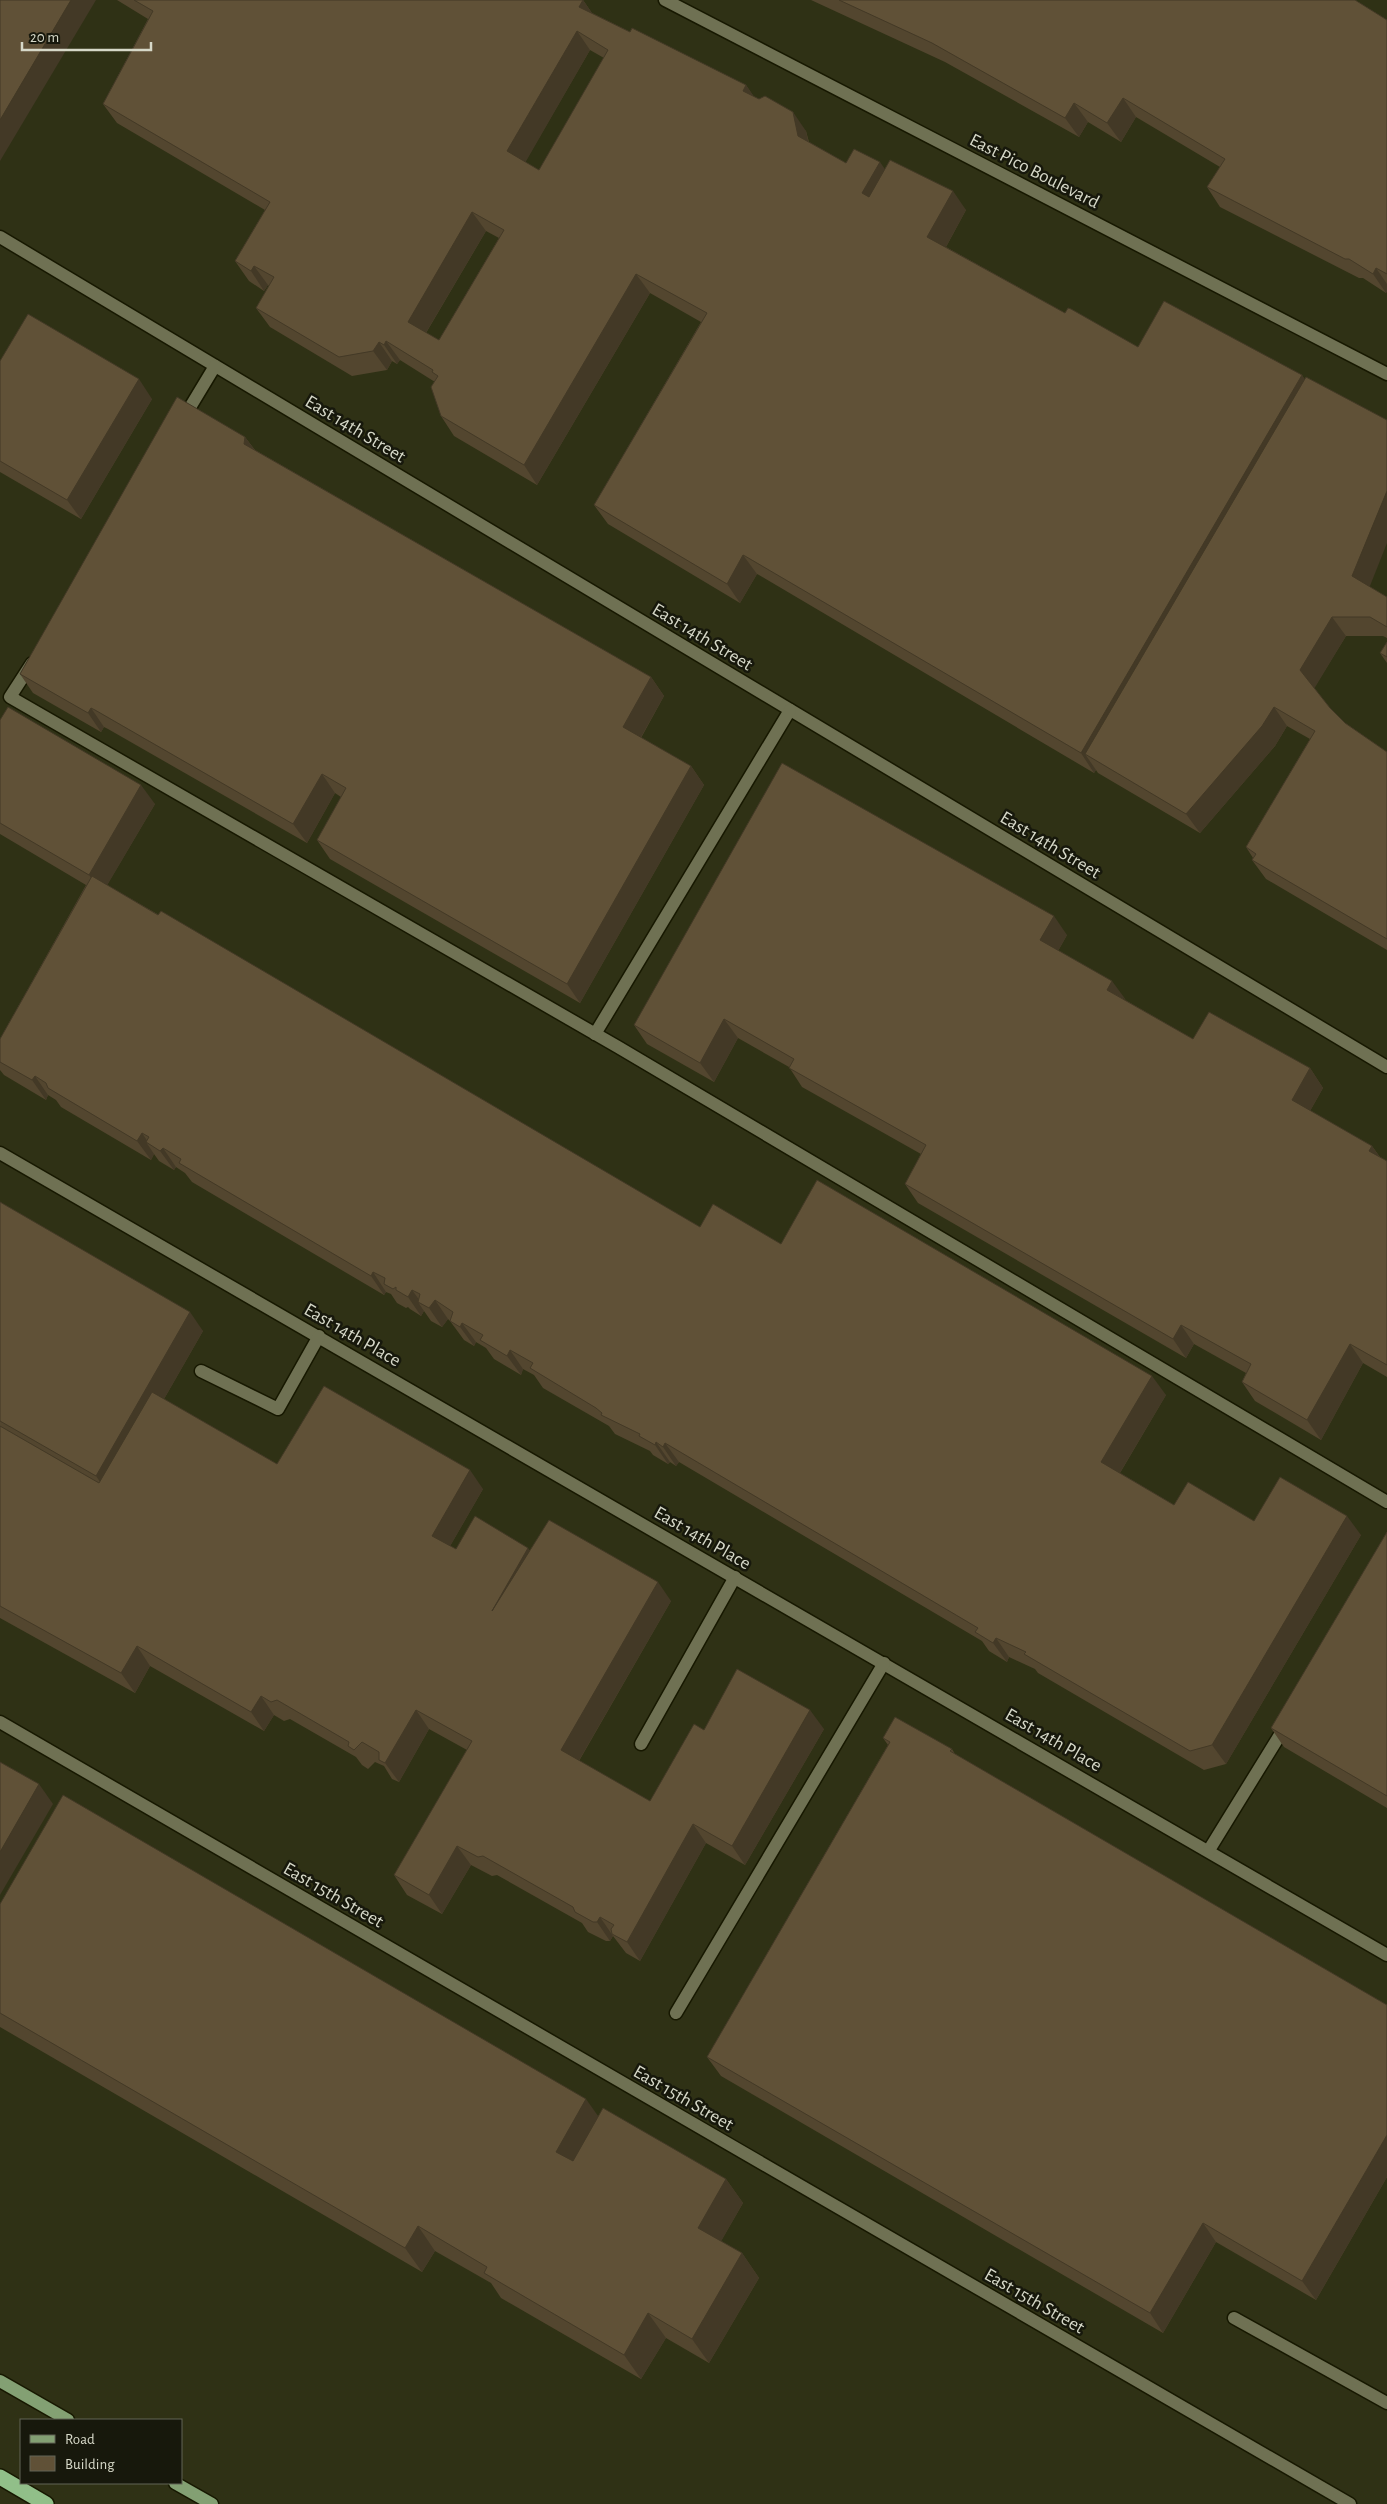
<svg xmlns="http://www.w3.org/2000/svg" width="1387" height="2504" viewBox="0 0 1387 2504" font-family="'Alegreya Sans',sans-serif">
<style>
.lines{fill:none;stroke-linecap:round;stroke-linejoin:round}
.minor-casing{stroke:#171800;stroke-width:15}
.major-casing{stroke:#171800;stroke-width:15}
.highway-casing{stroke:#171800;stroke-width:18}
.minor{stroke:#6f7153;stroke-width:12}
.major{stroke:#83a073;stroke-width:12}
.highway{stroke:#91bf89;stroke-width:15}
.wall{fill:#53462f;fill-rule:evenodd}
.shaded-wall{fill:#433926}
.building{fill:#605137;stroke:#433926;fill-rule:evenodd}
.labels{text-anchor:middle;stroke-width:5;stroke-linejoin:round;paint-order:stroke}
.street-label{font-size:19px;fill:#d6d8c8;stroke:#17180c}
</style>
<rect width="100%" height="100%" fill="#2f3115"/>
<g class="lines">
<defs>
<g id="minor">
<path d="M665 0 1387 374"/>
<path d="M0 237 1387 1067"/>
<path d="M183 419 215 366"/>
<path d="M32 663 10 697 618 1047 1387 1502"/>
<path d="M595 1034 790 710"/>
<path d="M0 1153 1387 1955"/>
<path d="M201 1371 278 1409 319 1336"/>
<path d="M0 1722 1350 2504"/>
<path d="M641 1744 735 1577"/>
<path d="M1209 1850 1286 1725"/>
<path d="M676 2013 884 1663"/>
<path d="M1234 2318 1387 2403"/>
</g>
<g id="major">
<path d="M0 2381 68 2420"/>
<path d="M175 2483 212 2504"/>
</g>
<path id="highway" d="M0 2477 46 2504"/>
</defs>
<use href="#minor" class="minor-casing"/>
<use href="#major" class="major-casing"/>
<use href="#highway" class="highway-casing"/>
<use href="#minor" class="minor"/>
<use href="#major" class="major"/>
<use href="#highway" class="highway"/>
</g>
<g class="wall">
<path d="M117 0H583L592 13 630 32 746 85 754 97 806 131 809 142 846 163 885 169 966 210 946 247 1065 313 1138 347 1302 375 1304 379 1370 587 1387 597V638L1383 636H1346L1314 688 1330 708 1345 723 1387 752V950L1266 879 1252 860 1253 858 1246 847 1310 739 1287 726 1275 746 1200 833 1098 773 1096 770 1094 773 759 575 757 574 740 603 608 524 594 505 701 322 650 293 537 485 454 436 441 416 435 382 400 360 397 364 392 361 387 370 352 376 270 327 256 308 269 286 268 285 264 291 249 281 235 261 265 210 117 123 103 104 148 19ZM590 50 604 58 539 170 525 162ZM486 231 499 238 439 340 426 333Z"/>
<path d="M811 0H1355L1387 20V291L1386 293 1363 278H1359L1220 207 1207 187 1220 167 1136 117 1121 142 1088 122 1079 137 945 62Z"/>
<path d="M0 361 152 399 81 519 0 472Z"/>
<path d="M245 437 255 450 651 677 664 696 641 738 691 766 704 785 580 1003 330 859 317 840 341 797 335 793 307 843 108 729 104 727 101 732 33 693 20 674Z"/>
<path d="M1387 642V663L1380 653Z"/>
<path d="M0 720 155 804 107 885 700 1227 781 1244 1166 1395 1120 1473 1174 1505 1254 1521 1361 1535 1226 1764 1204 1770 1038 1673 1035 1669 1009 1657 1007 1662 989 1651 982 1641 679 1462 676 1466 670 1462 668 1464 653 1455 650 1451 615 1434 609 1426 543 1388 534 1375 523 1369 521 1375 494 1359 486 1348 476 1342 474 1346 464 1340 450 1321 448 1319 442 1327 431 1321 424 1311 421 1316 410 1309 408 1307 406 1308 397 1303 391 1294 386 1292 384 1295 192 1182 185 1173 176 1167 174 1170 159 1161 154 1154 151 1160 61 1107 56 1100 48 1095 46 1100 4 1075 0 1070V1039L86 885 0 834Z"/>
<path d="M1067 935 1058 951 1125 1000 1193 1039 1310 1068 1323 1088 1310 1111 1372 1146 1380 1157 1387 1161V1377L1363 1363 1321 1440 1255 1401 1242 1382 1246 1373 1194 1344 1186 1358 918 1203 905 1184 921 1154 802 1087 789 1067 738 1038 714 1082 647 1044 634 1025Z"/>
<path d="M0 1202 203 1331 164 1399 277 1464 483 1489 450 1546 456 1549 530 1550 671 1601 579 1761 650 1801 704 1730 824 1729 745 1865 706 1843 640 1961 626 1953 613 1936 610 1941H606L588 1932 582 1923 497 1875 492 1876 471 1865 442 1914 407 1895 394 1875 467 1750 429 1729 399 1782 392 1779 384 1766 375 1762 368 1769 362 1765 356 1757 290 1719 284 1721 274 1715 264 1731 150 1666 135 1693 0 1618Z"/>
<path d="M1387 1532V1808L1284 1747 1271 1728Z"/>
<path d="M883 1738 952 1749 955 1754 1387 2005V2177L1316 2300 1216 2242 1163 2333 721 2076 707 2057 888 1745Z"/>
<path d="M0 1904 598 2116 726 2179 743 2203 721 2241 742 2253 759 2278 709 2363 666 2338 641 2379 501 2298 491 2283 435 2251 422 2272 0 2027Z"/>
</g>
<g class="shaded-wall">
<path d="M71 0H96L0 161V120Z"/>
<path d="M583 0 596 19 579 7Z"/>
<path d="M577 31 590 50 521 170 507 151Z"/>
<path d="M746 85 759 104 743 91Z"/>
<path d="M1123 98 1136 117 1121 142 1107 123Z"/>
<path d="M1074 103 1088 122 1079 137 1065 118Z"/>
<path d="M793 112 806 131 811 155 798 136Z"/>
<path d="M880 162 893 181 876 212 862 193Z"/>
<path d="M953 191 966 210 941 256 927 237Z"/>
<path d="M472 212 486 231 421 341 408 322Z"/>
<path d="M254 266 268 285 264 291 251 271Z"/>
<path d="M1376 268 1387 284V291L1386 293 1373 274Z"/>
<path d="M636 274 650 293 537 485 524 465Z"/>
<path d="M386 341 400 360 397 364 384 345Z"/>
<path d="M379 342 392 361 387 370 373 351Z"/>
<path d="M1302 375 1315 394 1085 754 1096 770 1094 773 1081 753Z"/>
<path d="M139 379 152 399 81 519 67 500Z"/>
<path d="M245 437 259 456 244 444Z"/>
<path d="M1387 491V543L1366 596 1352 576Z"/>
<path d="M743 555 757 574 740 603 727 584Z"/>
<path d="M1332 617 1346 636 1314 689 1300 670Z"/>
<path d="M651 677 664 696 636 746 623 727Z"/>
<path d="M1274 707 1287 726 1275 746 1200 833 1186 814Z"/>
<path d="M91 708 104 727 101 732 88 713Z"/>
<path d="M691 766 704 785 580 1003 567 984Z"/>
<path d="M322 774 335 793 307 843 293 824Z"/>
<path d="M141 785 155 804 102 894 89 875Z"/>
<path d="M1054 916 1067 935 1053 960 1040 940Z"/>
<path d="M1112 981 1126 1000 1107 990Z"/>
<path d="M724 1019 738 1038 714 1082 700 1063Z"/>
<path d="M1310 1068 1323 1088 1305 1120 1292 1100Z"/>
<path d="M35 1076 48 1095 46 1100 32 1080Z"/>
<path d="M142 1133 150 1145 146 1142 154 1154 151 1160 137 1141Z"/>
<path d="M1372 1146 1385 1165 1369 1151Z"/>
<path d="M163 1148 176 1167 174 1170 160 1151Z"/>
<path d="M373 1272 386 1292 384 1295 371 1276Z"/>
<path d="M412 1290 423 1305 418 1302 424 1311 421 1316 408 1297Z"/>
<path d="M435 1300 448 1319 442 1327 429 1308Z"/>
<path d="M190 1312 203 1331 109 1495 96 1476Z"/>
<path d="M462 1323 476 1342 474 1346 460 1327Z"/>
<path d="M1181 1325 1194 1344 1186 1358 1173 1339Z"/>
<path d="M1350 1344 1363 1363 1321 1440 1307 1420Z"/>
<path d="M510 1350 523 1369 521 1375 507 1356Z"/>
<path d="M1152 1376 1166 1395 1115 1481 1101 1462Z"/>
<path d="M656 1442 670 1462 668 1464 655 1445Z"/>
<path d="M665 1443 679 1462 676 1466 663 1447Z"/>
<path d="M470 1470 483 1489 445 1555 432 1536Z"/>
<path d="M1347 1516 1361 1535 1226 1764 1212 1745Z"/>
<path d="M528 1548 542 1567 492 1611Z"/>
<path d="M658 1582 671 1601 574 1769 561 1750Z"/>
<path d="M996 1638 1009 1657 1007 1662 993 1643Z"/>
<path d="M137 1646 150 1666 135 1693 121 1673Z"/>
<path d="M261 1696 274 1715 264 1731 251 1712Z"/>
<path d="M416 1710 429 1729 399 1782 385 1763Z"/>
<path d="M810 1710 824 1729 745 1865 732 1846Z"/>
<path d="M39 1784 53 1804 0 1895V1852Z"/>
<path d="M693 1824 706 1843 640 1961 627 1942Z"/>
<path d="M457 1846 471 1865 442 1914 429 1895Z"/>
<path d="M600 1917 613 1936 610 1941 597 1922Z"/>
<path d="M586 2099 603 2123 573 2176 556 2152Z"/>
<path d="M1387 2135V2177L1316 2300 1302 2281Z"/>
<path d="M726 2179 743 2203 715 2252 698 2228Z"/>
<path d="M1203 2223 1216 2242 1163 2333 1150 2313Z"/>
<path d="M418 2226 435 2251 422 2272 405 2248Z"/>
<path d="M742 2253 759 2278 709 2363 692 2339Z"/>
<path d="M648 2313 666 2338 641 2379 624 2355Z"/>
</g>
<g class="building">
<path d="M0 0H71L0 120Z"/>
<path d="M134 0H583L579 7 630 32 632 28 746 85 743 91 759 99 765 96 793 112 798 136 846 163 854 149 880 162 862 193 869 197 890 160 953 191 927 237 1065 313 1068 308 1071 309 1138 347 1164 301 1302 375 1081 753 745 556 743 555 727 584 594 505 707 313 636 274 524 465 441 416 431 387 438 376 432 372 433 370 386 341 384 345 379 342 373 351 339 357 256 308 274 277 254 266 251 271 235 261 270 202 103 104 153 11ZM577 31 608 50 539 170 507 151ZM472 212 504 230 439 340 408 322Z"/>
<path d="M839 0H1355L1387 20V274L1376 268 1373 274 1349 259H1345L1207 187 1225 159 1123 98 1107 123 1074 103 1065 118 932 43Z"/>
<path d="M28 314 139 379 67 500 0 461V361Z"/>
<path d="M1306 377 1387 420V491L1352 576 1387 597V627L1370 617H1332L1300 670 1330 708 1345 723 1387 752V939L1252 860 1256 854 1246 847 1315 731 1274 707 1262 726 1186 814 1085 754Z"/>
<path d="M177 397 245 437 244 444 651 677 623 727 691 766 567 984 317 840 346 788 322 774 293 824 95 710 91 708 88 713 20 674Z"/>
<path d="M1387 642V657L1380 653Z"/>
<path d="M8 707 141 785 89 875 0 823V720Z"/>
<path d="M782 763 1054 916 1040 940 1112 981 1107 990 1193 1039 1209 1012 1310 1068 1292 1100 1372 1146 1369 1151 1387 1161V1365L1350 1344 1307 1420 1242 1382 1251 1364 1181 1325 1173 1339 905 1184 926 1145 789 1068 794 1059 724 1019 700 1063 634 1025Z"/>
<path d="M92 876 158 915 161 911 700 1227 713 1204 781 1244 817 1180 1152 1376 1101 1462 1174 1505 1188 1482 1254 1521 1280 1477 1347 1516 1212 1745 1190 1751 1024 1654 1026 1652 996 1638 993 1643 975 1632 978 1628 665 1443 663 1447 656 1442 655 1445 639 1436 640 1434 601 1415 602 1413 596 1408 530 1368 533 1363 510 1350 507 1356 480 1340 483 1335 462 1323 460 1327 450 1321 453 1312 435 1300 429 1308 418 1302 420 1294 412 1290 408 1297 396 1290V1287L393 1289 384 1284 385 1278 373 1272 371 1276 179 1163 181 1159 163 1148 160 1151 146 1142 149 1137 142 1133 137 1141 48 1088 46 1083 35 1076 32 1080 0 1062V1039Z"/>
<path d="M0 1202 190 1312 96 1476 0 1421Z"/>
<path d="M324 1386 470 1470 432 1536 456 1549 475 1516 528 1548 492 1611 549 1520 658 1582 561 1750 650 1801 694 1724 704 1730 737 1669 810 1710 732 1846 693 1824 627 1942 612 1934 611 1929 614 1925 600 1917 597 1922H593L575 1912 573 1907 483 1856 478 1857 457 1846 429 1895 394 1875 472 1741 416 1710 385 1763 379 1760V1752L362 1742 354 1750 348 1746 349 1742 277 1700 271 1702 261 1696 251 1712 137 1646 121 1673 0 1606V1426L99 1483 152 1392 277 1464Z"/>
<path d="M1387 1532V1796L1271 1728Z"/>
<path d="M895 1717 952 1749 950 1751 1387 2005V2135L1302 2281 1203 2223 1150 2313 707 2057 890 1742 883 1738Z"/>
<path d="M0 1762 39 1784 0 1852Z"/>
<path d="M63 1795 586 2099 556 2152 573 2161 603 2108 726 2179 698 2228 742 2253 692 2339 648 2313 624 2355 484 2273 487 2267 418 2226 405 2248 0 2013V1904Z"/>
</g>
<g class="labels">
<g class="street-label">
<text transform="translate(1035 170) rotate(27)" y="7">East Pico Boulevard</text>
<text transform="translate(356 428) rotate(31)" y="7">East 14th Street</text>
<text transform="translate(703 636) rotate(31)" y="7">East 14th Street</text>
<text transform="translate(1051 844) rotate(31)" y="7">East 14th Street</text>
<text transform="translate(353 1334) rotate(30)" y="7">East 14th Place</text>
<text transform="translate(703 1537) rotate(30)" y="7">East 14th Place</text>
<text transform="translate(1054 1739) rotate(30)" y="7">East 14th Place</text>
<text transform="translate(334 1894) rotate(30)" y="7">East 15th Street</text>
<text transform="translate(684 2097) rotate(30)" y="7">East 15th Street</text>
<text transform="translate(1035 2300) rotate(30)" y="7">East 15th Street</text>
</g>
</g>
<rect x="20" y="2419" width="162" height="65" fill="#17180c" stroke="#636557"/>
<rect x="30" y="2435" width="25" height="8" fill="#83a073" stroke="#636557"/>
<text x="65" y="2444" font-size="15" fill="#d6d8c8">Road</text>
<rect x="30" y="2456" width="25" height="15" fill="#605137" stroke="#636557"/>
<text x="65" y="2469" font-size="15" fill="#d6d8c8">Building</text>
<path d="M22 42v8h129v-8" fill="none" stroke="#d6d8c8" stroke-width="2.5"/>
<text x="30" y="42" font-size="15" fill="#d6d8c8" stroke="#17180c" stroke-width="4" paint-order="stroke">20 m</text>
</svg>
